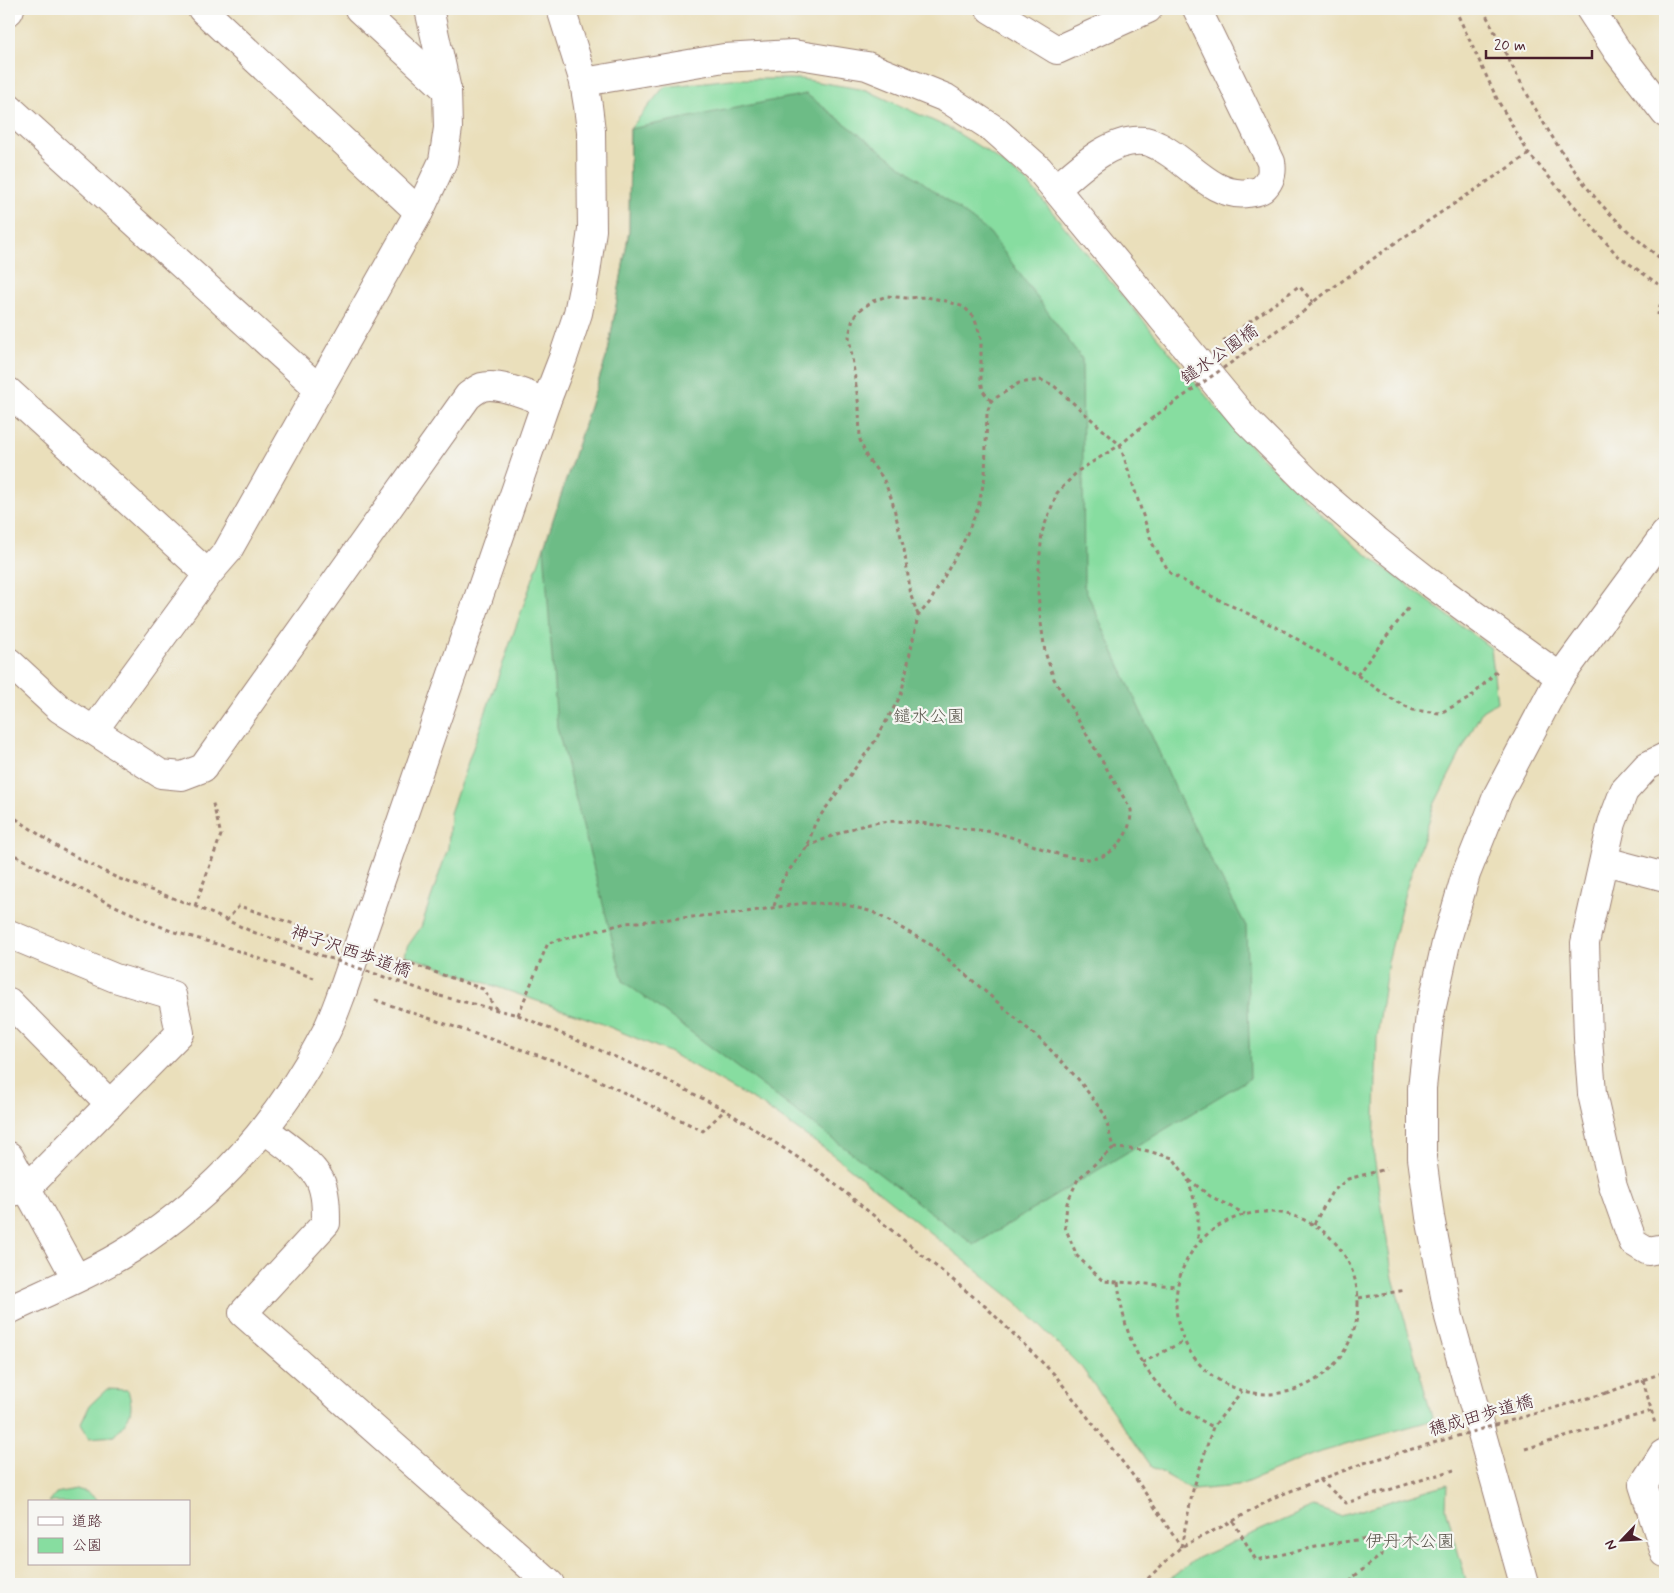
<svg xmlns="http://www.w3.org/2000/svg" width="1674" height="1593" viewBox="0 0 1674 1593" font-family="Mynerve,'Klee One',sans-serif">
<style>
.green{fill:#87dda0;stroke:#687e66}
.forest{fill:#6dbc86;stroke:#5c6e58}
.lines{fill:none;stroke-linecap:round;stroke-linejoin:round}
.minor-casing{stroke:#9a7f73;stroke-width:30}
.path{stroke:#9a7f73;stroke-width:3;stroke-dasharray:4 4;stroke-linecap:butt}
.minor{stroke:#fff;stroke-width:28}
.path-bridge{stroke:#9a7f73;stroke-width:3;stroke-dasharray:4 4;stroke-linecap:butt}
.labels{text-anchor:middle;stroke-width:4.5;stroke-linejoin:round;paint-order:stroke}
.street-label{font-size:18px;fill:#4a1f2b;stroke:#f6f6f2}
.park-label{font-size:18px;fill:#5c584e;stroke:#f6f6f2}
</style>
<rect width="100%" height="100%" fill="#f6f6f2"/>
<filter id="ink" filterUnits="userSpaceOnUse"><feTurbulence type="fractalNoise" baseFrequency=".02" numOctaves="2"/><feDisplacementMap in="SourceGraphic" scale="10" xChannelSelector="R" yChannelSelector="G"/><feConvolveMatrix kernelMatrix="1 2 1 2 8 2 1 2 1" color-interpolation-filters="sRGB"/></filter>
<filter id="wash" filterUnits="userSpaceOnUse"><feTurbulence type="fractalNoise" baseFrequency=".0096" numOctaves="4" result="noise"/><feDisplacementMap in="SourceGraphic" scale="20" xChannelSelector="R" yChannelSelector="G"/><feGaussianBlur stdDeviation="1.12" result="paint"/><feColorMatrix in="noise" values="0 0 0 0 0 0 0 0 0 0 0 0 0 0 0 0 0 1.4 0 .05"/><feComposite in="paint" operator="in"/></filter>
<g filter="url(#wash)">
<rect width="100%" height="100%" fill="#eadfbb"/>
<g class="green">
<path d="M731 79H801L866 90 951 129 988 152 1028 183 1218 410 1258 454 1354 545 1491 648 1497 702 1482 711 1435 803 1405 892 1388 962 1377 1038 1374 1157 1393 1278 1433 1420 1314 1454 1238 1486 1193 1490 1152 1467 1082 1368 1015 1301 832 1154 762 1105 669 1052 595 1021 405 955 407 947 421 927 448 848 450 813 544 547 608 352 629 231 630 129 664 87Z"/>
<path d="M107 1389 128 1390C135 1414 129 1418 114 1436L89 1438 81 1424 90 1405Z"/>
<path d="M1447 1484 1446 1508 1467 1584H1163L1197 1558 1313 1507 1341 1516Z"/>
<path d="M76 1489 87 1492 98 1500 96 1502H49L56 1493Z"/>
</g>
<path class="forest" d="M806 94 990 233 1082 359 1084 586 1186 812 1246 926 1250 1078 974 1245 623 981 557 727 544 547 608 352 629 231 630 129Z"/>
</g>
<g filter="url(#ink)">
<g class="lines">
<defs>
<g id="minor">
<path d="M202 9 419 212"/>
<path d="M359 9 447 90"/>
<path d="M990 9 1057 50 1148 9"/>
<path d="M1590 9 1618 52 1665 113"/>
<path d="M9 11 10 9"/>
<path d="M584 82 724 58 793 54 867 66 946 98 994 129 1039 169 1246 420 1309 483 1372 537 1429 582 1560 677"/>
<path d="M9 108 319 389"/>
<path d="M1056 189C1079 169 1111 137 1144 141 1149 141 1154 144 1158 146 1188 160 1212 198 1248 193 1253 192 1258 192 1262 189 1271 181 1273 173 1271 162L1197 9"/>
<path d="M9 392 208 574"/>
<path d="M9 662 60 709 161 774 182 776 203 768 468 396C472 393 477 389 482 387 499 382 529 396 546 402"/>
<path d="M94 730 208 574 227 552 419 212 443 161 448 128 447 90 429 9"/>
<path d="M1665 757 1647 766 1624 791 1612 823 1585 943 1588 1038 1592 1094 1613 1186 1633 1242 1648 1251 1665 1248"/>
<path d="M1605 861 1665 877"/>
<path d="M9 934 115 978 172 995 180 1033 27 1188 9 1193"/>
<path d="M9 1002 110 1104"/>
<path d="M265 1130C280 1141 312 1163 320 1180 326 1193 326 1208 326 1223L243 1313 550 1584"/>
<path d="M9 1156 76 1278"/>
<path d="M9 1310C49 1291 93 1273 131 1249 217 1193 279 1123 326 1032 333 1018 338 1003 343 990L546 402 563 358 578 313 586 273 592 230 591 131 588 106 584 82 561 9"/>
<path d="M1665 1453 1663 1454 1643 1485 1665 1553"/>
<path d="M1524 1584 1449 1317 1430 1217 1422 1158V1088L1430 1015 1446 943 1466 874 1498 794 1560 677 1665 534"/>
</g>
</defs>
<use href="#minor" class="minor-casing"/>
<g class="path">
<path d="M1455 9 1498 101 1529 154 1617 255 1665 289"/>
<path d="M1483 9C1514 70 1544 131 1586 186 1608 215 1637 240 1665 262"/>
<path d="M1664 289 1658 314 1665 319"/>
<path d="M1303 312 1313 302 1395 243 1529 154"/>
<path d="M1223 341 1299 286 1313 302"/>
<path d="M918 615 911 596 904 549 892 500 883 478 867 458 860 440 859 407 849 336 853 318 860 310 873 301 887 296 906 298 927 297 946 301 964 307 974 317 981 338V380L983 391 991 401"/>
<path d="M1357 675 1410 606"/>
<path d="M9 814 59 848 117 878 195 906 253 932"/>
<path d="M807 847C829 837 851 827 875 823 901 818 933 825 958 828 972 830 987 830 1000 834 1029 841 1057 859 1088 859 1114 859 1132 833 1131 810L1054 679 1045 652 1041 623 1038 594 1039 566 1042 532 1057 493 1078 471 1120 445 1151 419"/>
<path d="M9 851 18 857 106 902 171 931 224 946 314 978"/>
<path d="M195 906 221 835 212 800"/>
<path d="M774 906 783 878 807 847 815 823 875 741 901 695 918 616 930 602 963 543 978 508 985 476 987 413 991 401 1019 383 1041 380 1053 385 1120 445 1152 543 1170 573 1209 595 1282 630 1357 675 1392 699 1413 710 1440 713 1470 698 1497 671"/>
<path d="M226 921 239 906 328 935"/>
<path d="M389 956 483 989 496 1009"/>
<path d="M440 996 518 1015 655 1074 725 1110 820 1172 986 1307 1055 1375 1138 1482 1181 1547"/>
<path d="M375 1000 567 1065 703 1131 725 1110"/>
<path d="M518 1015 548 943 626 923 746 912 804 903 843 904 873 912 933 946 1043 1042 1078 1079 1105 1115 1113 1148 1078 1179 1067 1203 1065 1227 1077 1256 1103 1281 1177 1286"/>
<path d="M1113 1148 1144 1150 1173 1158 1188 1179 1210 1196 1245 1214"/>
<path d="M1188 1180 1198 1212V1242"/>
<circle cx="1267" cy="1303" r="91"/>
<path d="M1314 1224 1332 1192 1348 1179 1386 1169"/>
<path d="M1118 1282C1123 1328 1135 1363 1169 1396 1175 1401 1180 1407 1186 1411 1195 1417 1204 1422 1213 1427"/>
<path d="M1359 1298 1406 1290"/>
<path d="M1142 1363 1184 1341"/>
<path d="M1643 1380 1655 1424"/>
<path d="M1606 1393 1665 1372"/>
<path d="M1525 1449 1652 1411"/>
<path d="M1320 1480 1346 1503 1454 1470"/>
<path d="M1233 1521 1256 1560 1330 1544 1382 1536 1384 1553 1352 1578 1351 1584"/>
<path d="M1181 1547 1193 1490 1213 1427 1242 1391"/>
<path d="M1142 1584 1181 1547 1233 1521 1275 1497 1364 1463"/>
</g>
<use href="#minor" class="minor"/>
<g class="path-bridge">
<path d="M1151 419 1303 312"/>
<path d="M253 932 440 996"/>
<path d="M1364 1463 1606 1393"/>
</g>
</g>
</g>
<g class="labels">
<g class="street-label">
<text transform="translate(1219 354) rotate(-35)" y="6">鑓水公園橋</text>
<text transform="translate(351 951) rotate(19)" y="6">神子沢西歩道橋</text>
<text transform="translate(1481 1415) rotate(-16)" y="6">穂成田歩道橋</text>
</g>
<g class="park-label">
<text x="929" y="722">鑓水公園</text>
<text x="1410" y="1547">伊丹木公園</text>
</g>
</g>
<rect width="1674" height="1593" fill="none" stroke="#f6f6f2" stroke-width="30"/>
<rect x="28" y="1500" width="162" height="65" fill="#f6f6f2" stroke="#b1a0a2"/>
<rect x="38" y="1517" width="25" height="8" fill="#ffffff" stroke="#b1a0a2"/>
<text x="72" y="1526" font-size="15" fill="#4a1f2b">道路</text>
<rect x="38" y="1538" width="25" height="15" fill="#87dda0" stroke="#b1a0a2"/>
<text x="72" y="1550" font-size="15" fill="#4a1f2b">公園</text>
<g transform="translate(1622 1540) rotate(245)" stroke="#f6f6f2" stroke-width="4" paint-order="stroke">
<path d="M0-4L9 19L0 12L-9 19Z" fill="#4a1f2b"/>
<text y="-8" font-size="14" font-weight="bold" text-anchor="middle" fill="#4a1f2b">N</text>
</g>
<path d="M1486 50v8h106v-8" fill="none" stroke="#4a1f2b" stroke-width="2.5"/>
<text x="1494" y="50" font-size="15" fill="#4a1f2b" stroke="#f6f6f2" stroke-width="4" paint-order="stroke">20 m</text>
</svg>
